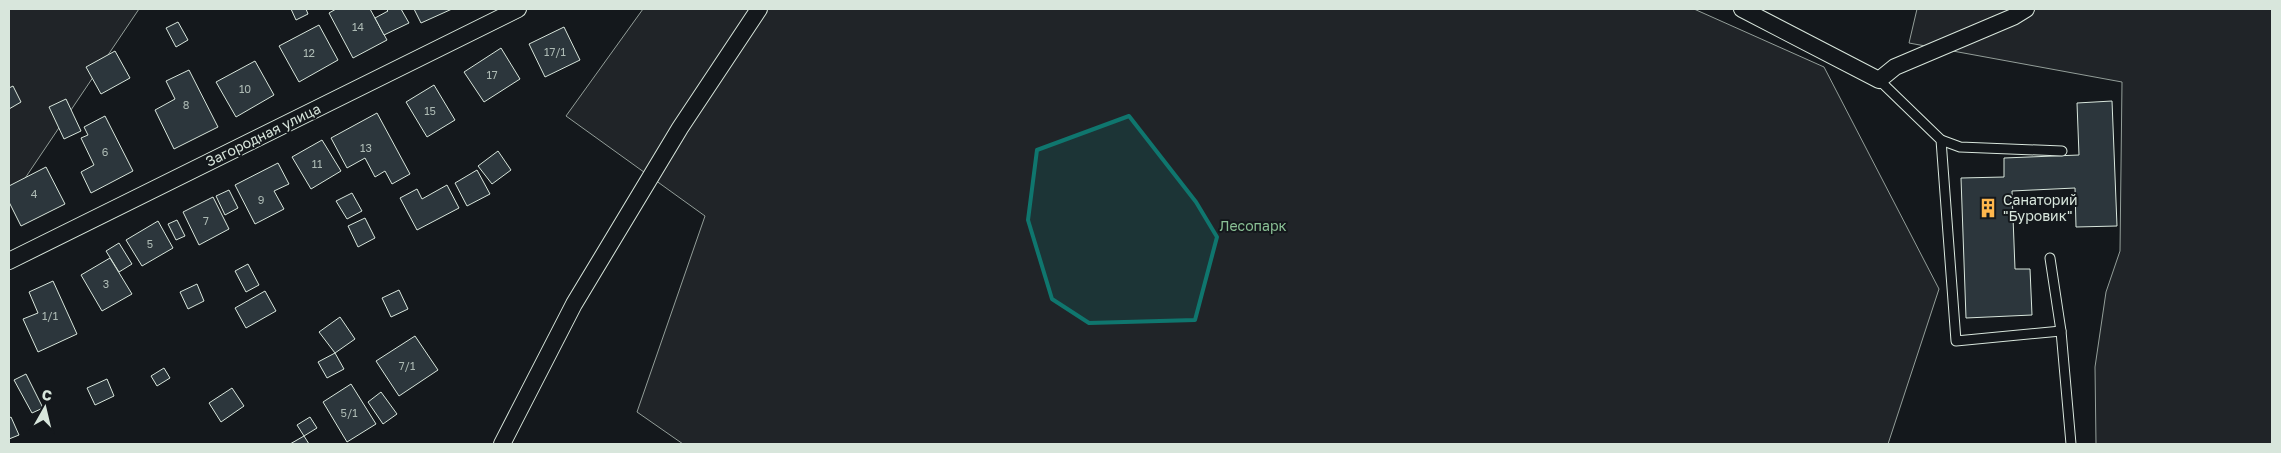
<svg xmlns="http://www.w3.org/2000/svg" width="2281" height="453" viewBox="0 0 2281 453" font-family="'Golos Text',sans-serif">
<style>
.green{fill:#202428;stroke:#939e99}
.building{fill:#2c363c;stroke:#d8e6dc}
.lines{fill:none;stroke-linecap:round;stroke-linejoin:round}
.lane-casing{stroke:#d8e6dc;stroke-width:11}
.street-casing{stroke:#d8e6dc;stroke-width:18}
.lane{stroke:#14181c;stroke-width:9}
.street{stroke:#14181c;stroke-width:16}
.marked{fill:#0f766e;fill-opacity:0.2;stroke:#0f766e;stroke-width:4;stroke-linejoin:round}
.labels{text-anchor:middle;stroke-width:4;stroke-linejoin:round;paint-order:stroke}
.number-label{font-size:11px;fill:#adbab4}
.street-label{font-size:14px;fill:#d8e6dc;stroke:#14181c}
.poi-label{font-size:14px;fill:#d8e6dc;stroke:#14181c;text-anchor:start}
.park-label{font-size:14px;fill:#8ac095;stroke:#14181c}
</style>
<rect width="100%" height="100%" fill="#14181c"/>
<g class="green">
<path d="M9 9H139L9 202Z"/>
<path d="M643 9H1694L1824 67 1939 289 1888 444H683L637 412 705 216 566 116Z"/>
<path d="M1917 9H2272V444H2096L2095 367 2106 292 2120 251 2122 82 1909 43Z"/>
</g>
<g class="building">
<path d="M291 9H306L308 14 296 20Z"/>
<path d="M336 9H370L387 40 353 58 329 13Z"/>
<path d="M386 9H401L409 23 384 35 375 18 388 11Z"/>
<path d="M414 9H452L421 23Z"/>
<path d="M178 22 188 40 176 47 166 28Z"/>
<path d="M319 25 338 60 299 82 279 46Z"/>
<path d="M564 27 580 60 545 77 529 44Z"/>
<path d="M501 48 520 79 484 102 464 72Z"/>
<path d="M115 51 130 78 101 94 86 67Z"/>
<path d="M255 61 274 95 236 117 216 82Z"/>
<path d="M189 70 218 127 174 149 155 110 175 99 166 81Z"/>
<path d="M434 85 455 120 427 137 406 102Z"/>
<path d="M13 86 21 102 9 109V88Z"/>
<path d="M66 99 81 131 64 139 49 107Z"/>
<path d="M2112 101 2117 226 2076 227 2075 188 2012 191 2015 269H2030L2032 315 1966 318 1961 178 2004 177V158L2079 155 2077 103Z"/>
<path d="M377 113 410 174 392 184 385 171 375 177 365 158 347 168 331 138Z"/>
<path d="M105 116 133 171 91 193 81 172 94 165 81 138 88 135 84 127Z"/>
<path d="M322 140 341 171 311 189 292 157Z"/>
<path d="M498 151 511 170 492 184 478 166Z"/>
<path d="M278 163 289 184 274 191 284 209 255 224 235 185Z"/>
<path d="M46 167 65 204 21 226 9 202V186Z"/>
<path d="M477 170 490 194 467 206 455 183Z"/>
<path d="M447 185 459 208 417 230 400 198 417 189 422 199Z"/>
<path d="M229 190 238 208 225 215 216 196Z"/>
<path d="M352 193 362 211 347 219 336 201Z"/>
<path d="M213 197 229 229 199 245 183 212Z"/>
<path d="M365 218 375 238 358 247 348 226Z"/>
<path d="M177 220 185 236 176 240 168 224Z"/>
<path d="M158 221 173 248 142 266 126 240Z"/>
<path d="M119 243 132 264 119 272 106 251Z"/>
<path d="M110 258 132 294 102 311 81 275Z"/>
<path d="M248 264 259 285 246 292 235 271Z"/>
<path d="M53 281 77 334 38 352 23 319 38 313 29 292Z"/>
<path d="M197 284 204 301 188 309 180 292Z"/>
<path d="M399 290 408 309 391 317 382 298Z"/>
<path d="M265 291 276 311 246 328 235 308Z"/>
<path d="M340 317 355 339 335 353 319 332Z"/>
<path d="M415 336 438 370 399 396 376 361Z"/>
<path d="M335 353 344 369 327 378 318 362Z"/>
<path d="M164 368 170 378 157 386 151 376Z"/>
<path d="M26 374 43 408 32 413 14 380Z"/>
<path d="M107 379 114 396 95 405 87 388Z"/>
<path d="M351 384 376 424 347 442 323 402Z"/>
<path d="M232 388 244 406 221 422 209 403Z"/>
<path d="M381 392 397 414 383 424 368 402Z"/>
<path d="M11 417 19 435 9 439V418Z"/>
<path d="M310 417 317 428 304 436 297 425Z"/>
<path d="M304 436 309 444H290Z"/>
</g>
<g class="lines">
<defs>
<g id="lane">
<path d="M1879 80 1941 140 1956 341 2061 331"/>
<path d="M1941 140 1960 147 2062 151"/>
<path d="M2050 258 2061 331 2071 444"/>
</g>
<g id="street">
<path d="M1742 9 1879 80 1895 67 2013 17 2026 9"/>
<path d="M9 261 518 9"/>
<path d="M502 444 574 304 680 128 759 9"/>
</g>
</defs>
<use href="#lane" class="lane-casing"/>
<use href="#street" class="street-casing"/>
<use href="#lane" class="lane"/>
<use href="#street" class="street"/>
</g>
<path class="marked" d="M1129 116 1196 202 1217 237 1195 320 1089 323 1052 299 1028 220 1037 150Z"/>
<defs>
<symbol id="building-bare" viewBox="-9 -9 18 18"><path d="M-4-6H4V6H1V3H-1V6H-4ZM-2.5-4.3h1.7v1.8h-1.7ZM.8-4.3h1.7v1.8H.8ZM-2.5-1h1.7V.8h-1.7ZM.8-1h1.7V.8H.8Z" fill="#ffb74d" stroke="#14181c" stroke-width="2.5" paint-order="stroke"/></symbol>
</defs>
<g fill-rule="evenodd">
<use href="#building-bare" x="1974" y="194" width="28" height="28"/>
</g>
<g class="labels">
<g class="number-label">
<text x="358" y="31">14</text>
<text x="555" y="56">17/1</text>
<text x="309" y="57">12</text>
<text x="492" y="79">17</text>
<text x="245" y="93">10</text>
<text x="186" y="109">8</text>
<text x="430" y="115">15</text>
<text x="366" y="152">13</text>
<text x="105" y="156">6</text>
<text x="317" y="168">11</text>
<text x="34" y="198">4</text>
<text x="261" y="204">9</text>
<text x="206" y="225">7</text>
<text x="150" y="248">5</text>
<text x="106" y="288">3</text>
<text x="50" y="320">1/1</text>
<text x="407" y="370">7/1</text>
<text x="349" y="417">5/1</text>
</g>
<g class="street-label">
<text transform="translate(263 135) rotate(-26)" y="5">Загородная улица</text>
</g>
<g class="poi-label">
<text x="2003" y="205">Санаторий<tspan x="2003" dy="16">"Буровик"</tspan></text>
</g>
<g class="park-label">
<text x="1253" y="231">Лесопарк</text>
</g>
</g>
<rect width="2281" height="453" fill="none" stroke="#d8e6dc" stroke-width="20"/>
<g transform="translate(45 408) rotate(8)" stroke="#14181c" stroke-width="4" paint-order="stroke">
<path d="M0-4L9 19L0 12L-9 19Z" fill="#d8e6dc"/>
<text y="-8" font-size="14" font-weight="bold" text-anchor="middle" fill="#d8e6dc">С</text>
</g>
</svg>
